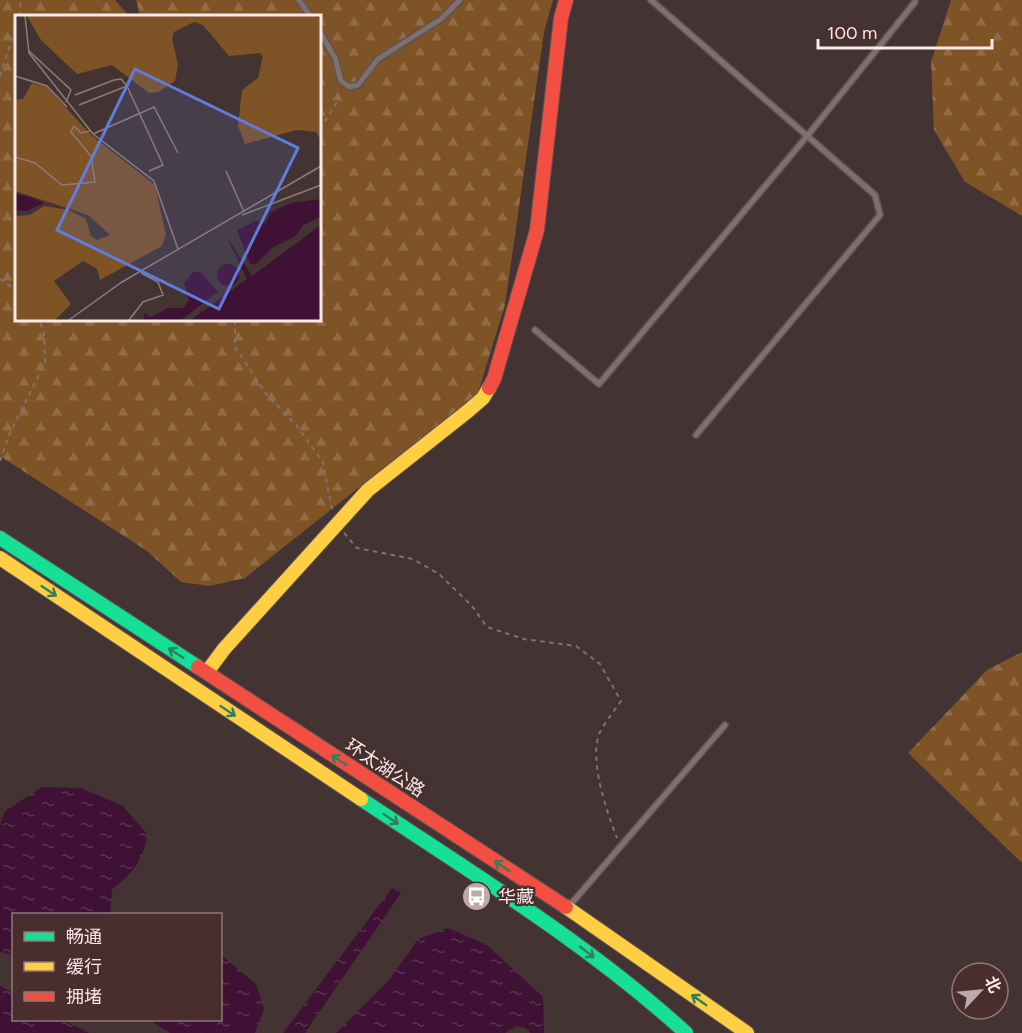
<svg xmlns="http://www.w3.org/2000/svg" width="1022" height="1033" viewBox="0 0 1022 1033" font-family="Figtree,'Noto Sans SC',sans-serif">
<style>
.forest{fill:url(#forest-firs)}
.water{fill:url(#water-ripples)}
.lines{fill:none;stroke-linecap:round;stroke-linejoin:round}
.lane-casing{stroke:#605251;stroke-width:8}
.fast-casing{stroke:#605251;stroke-width:16}
.slow-casing{stroke:#605251;stroke-width:16}
.jam-casing{stroke:#605251;stroke-width:16}
.path{stroke:#7e7372;stroke-width:2;stroke-dasharray:4.5 4.5;stroke-linecap:butt}
.lane{stroke:#7e706f;stroke-width:5}
.fast{stroke:#16e098;stroke-width:14}
.slow{stroke:#ffcf43;stroke-width:14}
.jam{stroke:#f24e42;stroke-width:14}
.oneway{stroke:#327e5d}
.labels{text-anchor:middle;stroke-width:4.5;stroke-linejoin:round;paint-order:stroke}
.street-label{font-size:18px;fill:#fbe9e8;stroke:#492e2d}
.poi-label{font-size:18px;fill:#fbe9e8;stroke:#492e2d;text-anchor:start}
.inset-road{fill:none;stroke:#8d7c7b;stroke-width:1.5}
.view{fill:#607cdd;fill-opacity:0.15;stroke:#607cdd;stroke-width:3}
.inset-edge{fill:none;stroke:#fbe9e8;stroke-width:3}
</style>
<defs>
<pattern id="forest-firs" width="22" height="20" patternUnits="userSpaceOnUse" patternTransform="scale(1.5)"><rect width="22" height="20" fill="#7e5326"/><path d="M5 1l3.5 6h-7zM16 11l3.5 6h-7z" fill="#916c46"/></pattern>
<pattern id="water-ripples" width="26" height="14" patternUnits="userSpaceOnUse" patternTransform="scale(1.5)"><rect width="26" height="14" fill="#3f1134"/><path d="M2 4q2-2 4 0t4 0M15 11q2-2 4 0t4 0" fill="none" stroke="#5c3451"/></pattern>
</defs>
<rect width="100%" height="100%" fill="#433433"/>
<g class="forest">
<path d="M0 0H115L129 16H16V320H320V16H140L136 0H553L544 32 505 305 478 393 245 578 210 586 181 582 147 551 0 456Z"/>
<path d="M951 0H1022V216L965 182 934 130 931 62Z"/>
<path d="M1022 652V863L908 753 987 670Z"/>
</g>
<g class="water">
<path d="M42 787 81 788 123 806 147 834C145 858 132 875 112 889L110 914H14L13 955 0 952V825L5 811Z"/>
<path d="M392 888 401 893 305 1033H283Z"/>
<path d="M448 928 487 945 543 997 544 1033H530L526 1028 516 1026 505 1033H336L389 980 418 939Z"/>
<path d="M221 955 256 984 264 1009 255 1033H170L149 1020H220Z"/>
<path d="M0 986 13 993 14 1020H64L89 1033H0Z"/>
</g>
<g class="lines">
<defs>
<g id="lane">
<path d="M299 0 310 16"/>
<path d="M651 0 875 195 880 215 696 435"/>
<path d="M320 32 335 58 341 81 350 87 358 85 378 59 441 19 460 0"/>
<path d="M535 330 599 384 808 135 915 2"/>
<path d="M571 904 725 725"/>
</g>
<g id="fast">
<path d="M0 538 198 667"/>
<path d="M361 799C472 873 587 943 686 1033"/>
</g>
<g id="slow">
<path d="M0 558 361 799"/>
<path d="M207 672 224 649 368 490 468 411 483 398 489 388"/>
<path d="M566 907 747 1033"/>
</g>
<g id="jam">
<path d="M489 388 494 379 537 230 561 18 566 0"/>
<path d="M198 667 566 907"/>
</g>
</defs>
<use href="#lane" class="lane-casing"/>
<use href="#fast" class="fast-casing"/>
<use href="#slow" class="slow-casing"/>
<use href="#jam" class="jam-casing"/>
<g class="path">
<path d="M19 16 21 0"/>
<path d="M0 76 16 27"/>
<path d="M320 129 337 102 339 89"/>
<path d="M0 279 16 290"/>
<path d="M235 320V347L267 395 297 426 323 462 332 510"/>
<path d="M0 461 9 435 45 363 44 332 39 320"/>
<path d="M344 533 357 548 413 559 439 574 472 606 487 627 524 639 576 646 600 664 621 701C614 711 606 721 600 732 588 758 607 813 617 838"/>
</g>
<use href="#lane" class="lane"/>
<use href="#fast" class="fast"/>
<use href="#slow" class="slow"/>
<use href="#jam" class="jam"/>
</g>
<defs><path id="oneway-shaft" d="M-6 0H5M1.5-3L5.5 0L1.5 3" fill="none" stroke-width="1.6" stroke-linecap="round" stroke-linejoin="round" transform="scale(1.5)"/></defs>
<g class="oneway">
<use href="#oneway-shaft" transform="translate(49 591) rotate(34)"/>
<use href="#oneway-shaft" transform="translate(176 653) rotate(-147)"/>
<use href="#oneway-shaft" transform="translate(228 711) rotate(34)"/>
<use href="#oneway-shaft" transform="translate(339 760) rotate(-147)"/>
<use href="#oneway-shaft" transform="translate(391 819) rotate(34)"/>
<use href="#oneway-shaft" transform="translate(502 866) rotate(-147)"/>
<use href="#oneway-shaft" transform="translate(587 952) rotate(38)"/>
<use href="#oneway-shaft" transform="translate(699 1000) rotate(-145)"/>
</g>
<defs>
<symbol id="bus-disc" viewBox="-11 -11 22 22"><circle r="9.5" fill="#bbaaa9" stroke="#492e2d"/><path d="M-5-6H5V4H4V6H2V4H-2V6H-4V4H-5ZM-3.5-4V0h7V-4ZM-3.5 1.2v1.5H-2V1.2ZM2 1.2v1.5H3.5V1.2Z" fill="#fff"/></symbol>
</defs>
<g fill-rule="evenodd">
<use href="#bus-disc" x="460" y="880" width="33" height="33"/>
</g>
<g class="labels">
<g class="street-label">
<text transform="translate(385 768) rotate(33)" y="6">环太湖公路</text>
</g>
<g class="poi-label">
<text x="498" y="903">华藏</text>
</g>
</g>
<g transform="translate(15 15)">
<rect width="306" height="306" fill="#433433"/>
<path d="M12 1H306V125L301 117 282 115 230 129 223 111 227 75 243 63 248 41 245 38 214 41 188 10 179 7 159 17 157 23 163 50 160 66 144 77 134 78 97 50 62 59 26 25ZM17 68 32 72 76 120 140 170 151 220 147 231 85 265 82 254 68 246 39 266 56 289 40 305H0V201L15 200 29 191 54 195 71 204 76 221 82 225 95 220 73 200 0 176V85L8 84Z" fill="#7e5326"/>
<path d="M0 179 15 182 29 188 11 196 0 195ZM306 184V202L288 210 281 221 257 233 241 249H235L222 215 240 206 251 208 256 197 276 188ZM306 210V305H176L232 264 211 221 237 261ZM202 260a11 11 0 1 1 22 0a11 11 0 1 1-22 0ZM178 257H186L203 277 166 305H128L130 298 136 302 153 293H168L174 286 169 268Z" fill="#3f1134"/>
<path class="inset-road" d="M10 1 14 38 78 119 139 166 163 234M14 36 56 75 51 87M0 61 32 71 52 92M112 71 148 150 134 156M60 80 99 65 106 64 112 71 64 90M78 119 139 92 163 138M0 142 20 148 47 170 80 167 76 141 56 117 59 111 66 118 75 116M211 156 229 197M227 200 306 170M54 305 107 267 306 151M114 305 128 287 148 280 143 267 126 258"/>
<path class="view" d="M120 54 283 133 204 294 42 215Z"/>
<rect width="306" height="306" class="inset-edge"/>
</g>
<rect x="12" y="913" width="210" height="108" fill="#492e2d" stroke="#907978" stroke-width="1.5"/>
<rect x="24" y="932" width="30" height="9" fill="#16e098" stroke="#907978" stroke-width="1.5"/>
<text x="66" y="943" font-size="18" fill="#fbe9e8">畅通</text>
<rect x="24" y="962" width="30" height="9" fill="#ffcf43" stroke="#907978" stroke-width="1.5"/>
<text x="66" y="973" font-size="18" fill="#fbe9e8">缓行</text>
<rect x="24" y="992" width="30" height="9" fill="#f24e42" stroke="#907978" stroke-width="1.5"/>
<text x="66" y="1003" font-size="18" fill="#fbe9e8">拥堵</text>
<g transform="translate(980 991) rotate(64)"><circle r="28" fill="#492e2d" stroke="#907978" stroke-width="1.5"/>
<path d="M0-4.5L10 22L0 15L-10 22Z" fill="#bbaaa9"/>
<text y="-9" font-size="16" font-weight="bold" text-anchor="middle" fill="#fbe9e8">北</text>
</g>
<path d="M818 39v9h174v-9" fill="none" stroke="#fbe9e8" stroke-width="3"/>
<text x="827" y="39" font-size="18" fill="#fbe9e8" stroke="#492e2d" stroke-width="4.5" paint-order="stroke">100 m</text>
</svg>
